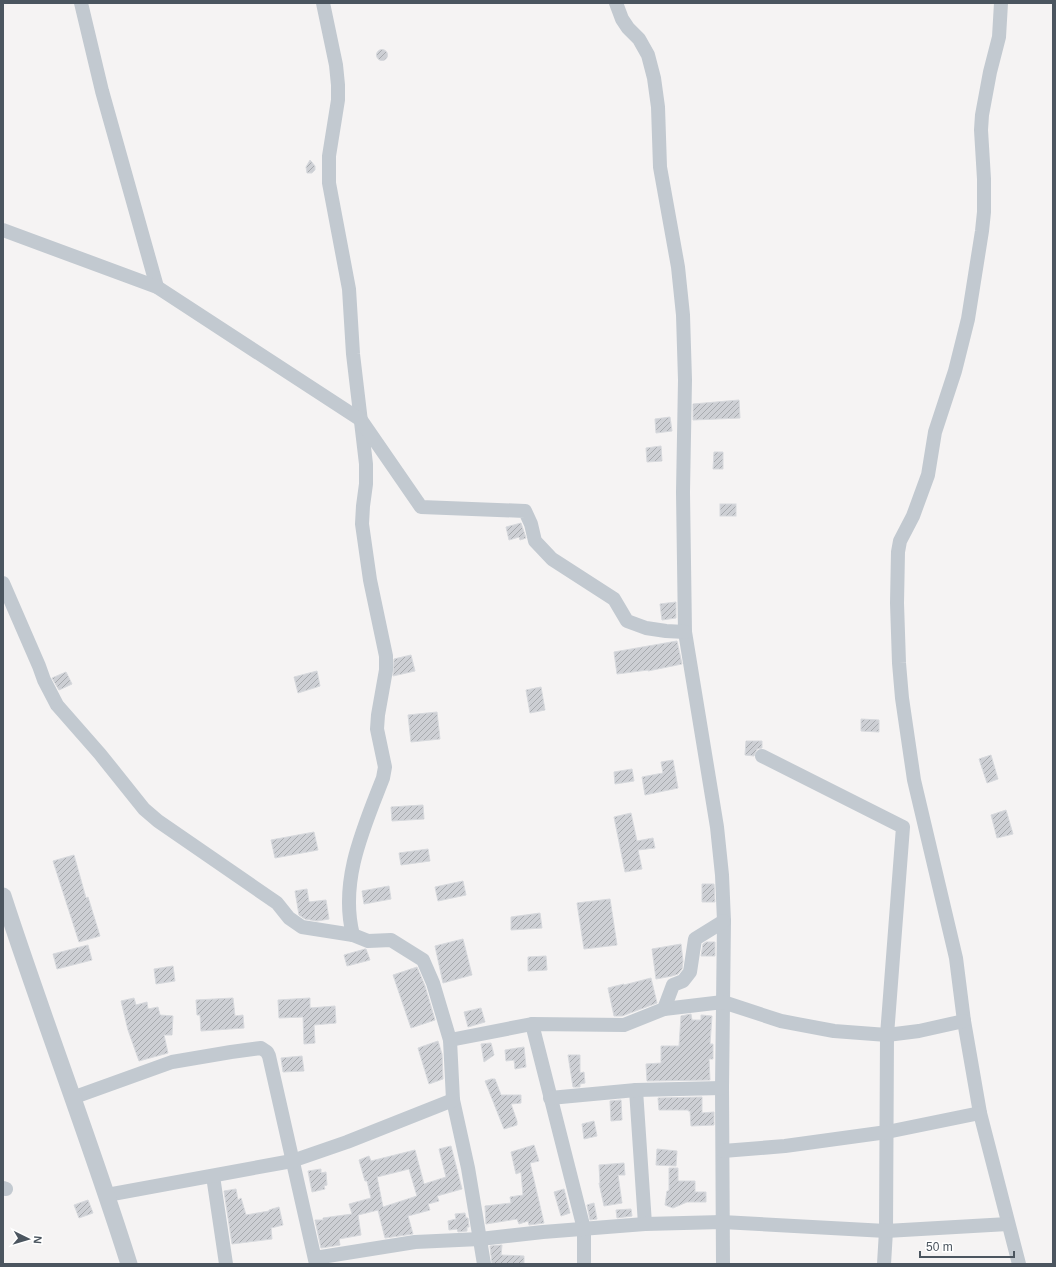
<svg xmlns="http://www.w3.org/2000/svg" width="1056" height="1267" viewBox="0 0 1056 1267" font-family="Arial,sans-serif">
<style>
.building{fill:url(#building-hatch);stroke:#d7d9dd;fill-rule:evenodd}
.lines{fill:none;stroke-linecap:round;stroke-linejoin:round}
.minor{stroke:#c2c9d0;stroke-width:14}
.tertiary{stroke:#c2c9d0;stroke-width:17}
</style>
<defs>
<pattern id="building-hatch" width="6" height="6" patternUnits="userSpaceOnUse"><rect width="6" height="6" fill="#cdcfd4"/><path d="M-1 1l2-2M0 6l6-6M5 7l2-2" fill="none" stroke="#a8abaf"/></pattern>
</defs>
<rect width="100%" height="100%" fill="#f5f3f3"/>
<g class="building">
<circle cx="382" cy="55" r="5.5"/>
<path d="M310 160 315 166V170L312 173H307L306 167Z"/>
<path d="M739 400 740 418 693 420V404Z"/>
<path d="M670 417 672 431 656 433 655 419Z"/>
<path d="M661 446 662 461 647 462 646 448Z"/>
<path d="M714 452H723V469H713Z"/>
<rect x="720" y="504" width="16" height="12"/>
<path d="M521 523 526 538 520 540 519 537 509 540 506 527Z"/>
<path d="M676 602V618L662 620 660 604Z"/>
<path d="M677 641 682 664 648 671V670L617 674 614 652Z"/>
<path d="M411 655 415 671 393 676 394 659Z"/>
<path d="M317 671 320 686 298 693 294 677Z"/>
<path d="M66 672 72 684 59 690 52 678Z"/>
<path d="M541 687 545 710 530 713 526 690Z"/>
<path d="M437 712 440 739 411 742 408 715Z"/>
<path d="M861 719 879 720V732L861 731Z"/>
<path d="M746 741H762V748L757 749 754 756 745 755Z"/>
<path d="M991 755 998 779 987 783 979 759Z"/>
<path d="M673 760 678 788 645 795 642 777 663 773 661 762Z"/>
<path d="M632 769 634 781 615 784 614 772Z"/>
<path d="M423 805 424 819 392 821 391 807Z"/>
<path d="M1006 810 1013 834 997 838 991 815Z"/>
<path d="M631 813 637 841 653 838 655 848 638 850 642 869 625 872 614 817Z"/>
<path d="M314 832 318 850 275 858 271 840Z"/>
<path d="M428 849 430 861 401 865 399 853Z"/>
<path d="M74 855 86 898 88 897 100 936 79 942 53 861Z"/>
<path d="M463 881 466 895 438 901 435 887Z"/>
<path d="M702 884H714L715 902H702Z"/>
<path d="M389 886 391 899 364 904 362 891Z"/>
<path d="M307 889 309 902 326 900 329 919 317 921 305 919 299 915 295 891Z"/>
<path d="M610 899 617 945 584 949 577 903Z"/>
<path d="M540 913 542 928 511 930V917Z"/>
<path d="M463 939 472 975 443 983 435 946Z"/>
<path d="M706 942H715V956H701L703 944Z"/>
<path d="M681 944 683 961 682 969 678 974 672 976 656 979 652 949Z"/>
<path d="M88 945 92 960 57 969 53 954Z"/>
<path d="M365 949H366L370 960 347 966 344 955Z"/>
<path d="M546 956 547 970 528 971V957Z"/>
<path d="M173 966 175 981 156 984 154 969Z"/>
<path d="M417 967 425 986 435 1020 411 1028 393 975Z"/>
<path d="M651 978 657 1003 622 1016H614L608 988 624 984V985Z"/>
<path d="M134 998 136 1005 147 1002 148 1009 158 1007 160 1015 173 1016 172 1035H164L168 1053 139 1061 128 1030 121 1001Z"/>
<path d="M233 998 235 1016 243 1015 244 1028 201 1031 200 1015H197L196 1000Z"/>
<path d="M310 998V1008L335 1006 336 1023 314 1025 315 1043 304 1044 303 1017 279 1018 278 1000Z"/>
<path d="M481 1008 485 1022 468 1027 464 1012Z"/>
<path d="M691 1014 692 1020H701V1015L712 1016 710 1044H713V1059H709L710 1080 647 1081 646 1064 661 1063V1046H679L681 1016Z"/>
<path d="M438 1041 442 1054 443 1079 429 1084 418 1048Z"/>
<path d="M491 1043 494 1055 484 1062 481 1044Z"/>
<path d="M524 1047 526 1067 515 1069 514 1060 506 1061 505 1050Z"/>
<path d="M568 1055H580V1073L584 1072 585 1083 580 1084V1087H573Z"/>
<path d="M302 1056 304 1071 283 1072 281 1058Z"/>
<path d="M491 1079H495L501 1095H521V1103L511 1104 517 1121V1125L504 1129 485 1081Z"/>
<path d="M702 1097V1113L714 1112V1125L691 1126 690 1111H688V1110H659L658 1098Z"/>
<path d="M621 1100 622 1120 611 1121 610 1101Z"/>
<path d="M594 1121 597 1136 584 1139 582 1124Z"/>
<path d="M534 1145 539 1161 530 1163 544 1223 529 1225 528 1221 519 1224 517 1219 486 1224 485 1206 511 1203 510 1197 523 1195 521 1172 516 1174 511 1152Z"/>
<path d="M451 1146 462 1189 437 1196 439 1201 428 1204 430 1210 408 1216 413 1234 385 1238 378 1210 358 1215 361 1235 339 1239 340 1245 321 1248 315 1220H323V1218L352 1214 349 1204 371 1198 367 1181H365L359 1160 369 1156 371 1161 415 1150 424 1184 446 1177 439 1149ZM409 1169 417 1196 383 1207 377 1177Z"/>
<path d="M657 1149 677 1151 676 1166 656 1165Z"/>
<path d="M624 1163 625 1175H618L622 1203 604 1206 599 1183H600L599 1165Z"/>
<path d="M669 1168H678V1181H695V1192H706V1202H687L673 1208 665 1205 667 1191H669Z"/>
<path d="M321 1169V1173L326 1172 327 1185 324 1186 325 1189 312 1192 308 1171Z"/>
<path d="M236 1189 238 1200 241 1198 246 1215 269 1211V1210L279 1207 283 1225 271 1228 272 1239 232 1244 224 1191Z"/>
<path d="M564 1189 570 1213 561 1216 554 1192Z"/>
<path d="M88 1200 93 1213 79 1218 74 1205Z"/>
<path d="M594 1203 597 1219 590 1220 587 1205Z"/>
<path d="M631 1209 632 1216 617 1218 616 1210Z"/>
<path d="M465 1213 466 1218H468L469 1227H467V1231L458 1232 457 1229 449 1230 448 1221 456 1219 455 1214Z"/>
<path d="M502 1245 501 1255 524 1256V1264H492L490 1246Z"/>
</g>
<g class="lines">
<g class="minor">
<path d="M81 3 102 91 157 287"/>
<path d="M323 3 336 65 338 85V100L329 156V183L349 289 353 354 366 464V484L363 506 362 524 370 580 386 656V670L378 715 377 729 385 767 383 778C364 827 339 881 353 935L368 941 391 940 423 960 433 983 450 1040 453 1100 468 1168 484 1264"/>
<path d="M616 3 622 19 628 28 639 39 648 55 654 78 658 107 660 167 678 267 683 315 685 380 683 492 685 632 717 827 722 875 724 921 722 1088 723 1264"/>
<path d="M1001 3 999 37 990 72 982 115 981 130 984 179V212L982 231 968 319 955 371 935 432 928 475 913 516 900 541 898 552 897 603 899 663 902 698 914 780 956 958 964 1021 980 1113 1019 1264"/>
<path d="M3 230 157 287 361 420 421 507 525 511 531 524 535 541 552 559 614 599 627 621 646 628 666 631 685 632"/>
<path d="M3 583 39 666 44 680 57 705 100 754 144 809 158 821 277 903 289 918 302 927 353 935"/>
<path d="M762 756 903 827 887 1035 886 1231 884 1264"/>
<path d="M664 1009 723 1002 781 1021 834 1031 887 1035 919 1031 964 1021"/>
<path d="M532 1024 584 1229V1264"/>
<path d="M450 1040 532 1024 624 1025 664 1009 673 985 683 981 690 972 695 939 724 921"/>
<path d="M636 1090 645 1224"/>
<path d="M72 1098 172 1062 231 1052 261 1048 267 1052 269 1056 316 1264"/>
<path d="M550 1098 636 1090 722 1088"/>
<path d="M723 1151 785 1146 887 1132 980 1113"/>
<path d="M213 1176 226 1264"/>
<path d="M3 1188 6 1189"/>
<path d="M107 1195 292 1161 347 1142 453 1100"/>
<path d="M315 1258 415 1242 480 1239 543 1232 645 1224 722 1222 886 1231 1008 1224"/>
</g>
<path class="tertiary" d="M3 896C43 1019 90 1140 129 1264"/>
</g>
<rect width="1056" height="1267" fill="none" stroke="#4b555f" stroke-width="8"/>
<g transform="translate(28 1239) rotate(95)" stroke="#ffffff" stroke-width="3" paint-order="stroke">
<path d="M0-3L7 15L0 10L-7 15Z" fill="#4b555f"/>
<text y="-6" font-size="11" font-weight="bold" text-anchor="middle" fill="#4b555f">N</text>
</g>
<path d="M920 1251v6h94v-6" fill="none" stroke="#4b555f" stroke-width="2"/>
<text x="926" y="1251" font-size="12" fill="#4b555f" stroke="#ffffff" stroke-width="3" paint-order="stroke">50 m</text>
</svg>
